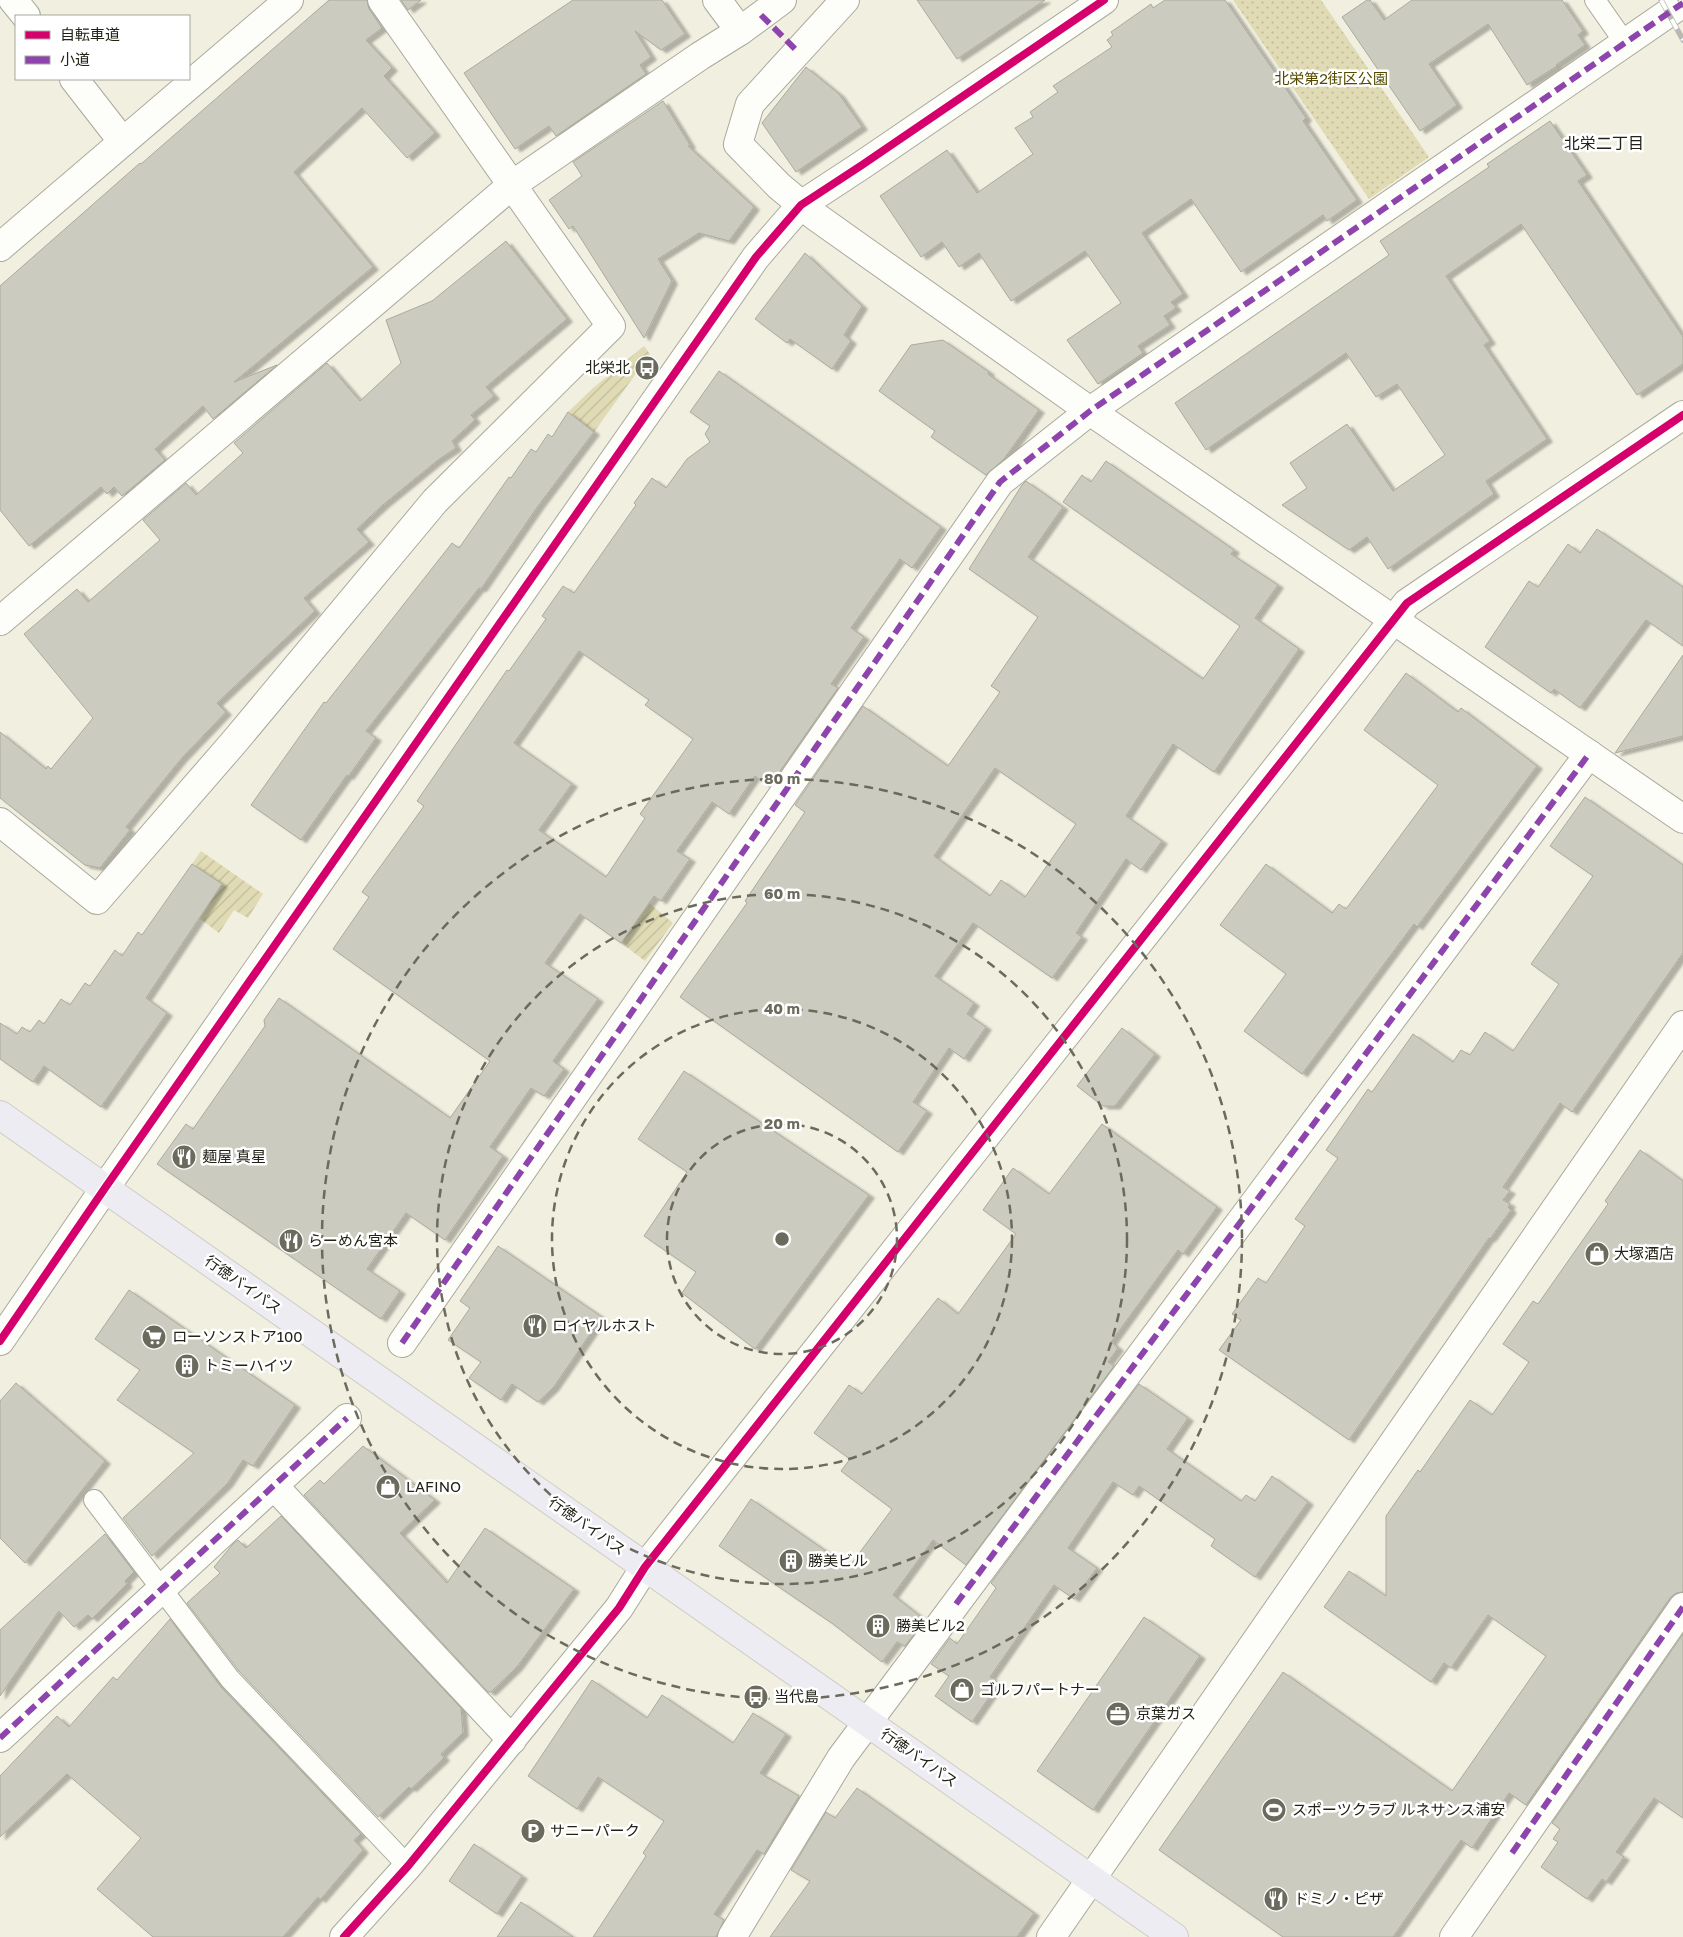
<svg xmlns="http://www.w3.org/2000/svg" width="1683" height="1937" viewBox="0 0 1683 1937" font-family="'Golos Text','Noto Sans JP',sans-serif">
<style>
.park{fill:url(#park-dots)}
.garden{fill:url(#garden-furrows)}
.building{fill:#cccbbf;stroke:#abaa9d;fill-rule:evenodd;filter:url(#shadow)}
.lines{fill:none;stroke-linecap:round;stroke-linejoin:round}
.lane-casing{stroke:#aaa99c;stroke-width:22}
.street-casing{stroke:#aaa99c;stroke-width:30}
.secondary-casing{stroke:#aaa99c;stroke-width:30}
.primary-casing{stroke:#cecdc5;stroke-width:30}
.lane{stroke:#fdfdfa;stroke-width:20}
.street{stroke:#fdfdfa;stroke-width:28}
.secondary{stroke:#fdfdfa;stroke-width:28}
.primary{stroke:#edecf2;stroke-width:28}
.rail-casing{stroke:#b8b8b4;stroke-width:5.5}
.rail{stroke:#fff;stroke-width:4;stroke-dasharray:11;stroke-linecap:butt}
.quiet{stroke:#8e44ad;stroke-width:6;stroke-dasharray:12 6;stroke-linecap:butt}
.cycleway-casing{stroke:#fff;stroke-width:11}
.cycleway{stroke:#d6006c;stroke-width:8}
.ring{fill:none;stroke:#6b6a5d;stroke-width:2.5;stroke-dasharray:9 6}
.labels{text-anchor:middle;stroke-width:5;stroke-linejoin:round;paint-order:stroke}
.park-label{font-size:15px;fill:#544b00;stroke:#fff}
.poi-label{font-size:15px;fill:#232217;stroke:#fff;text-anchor:start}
.street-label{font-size:15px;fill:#232217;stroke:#fff}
.neighbourhood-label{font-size:16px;fill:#232217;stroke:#fff}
.centre{fill:#6b6a5d;stroke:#fff;stroke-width:2.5}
.ring-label{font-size:15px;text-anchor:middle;font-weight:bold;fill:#6b6a5d;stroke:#fff;stroke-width:5;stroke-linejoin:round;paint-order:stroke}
</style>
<defs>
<pattern id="park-dots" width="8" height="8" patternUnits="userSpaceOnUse" patternTransform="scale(1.25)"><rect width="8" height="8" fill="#e0dbb4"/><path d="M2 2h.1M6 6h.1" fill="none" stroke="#c0bc9a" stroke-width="1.8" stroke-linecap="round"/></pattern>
<pattern id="garden-furrows" width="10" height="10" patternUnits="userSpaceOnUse" patternTransform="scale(1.25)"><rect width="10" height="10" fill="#e0dbb4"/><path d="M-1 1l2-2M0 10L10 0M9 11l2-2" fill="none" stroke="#c0bc9a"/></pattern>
<filter id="shadow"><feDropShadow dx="5.5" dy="3" stdDeviation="1" flood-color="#0004"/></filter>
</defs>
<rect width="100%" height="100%" fill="#f1efdf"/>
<path class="park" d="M1233 0H1321L1429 157 1369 199Z"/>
<g class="garden">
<path d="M644 346 650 354 594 432 568 412 593 388Z"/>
<path d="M201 851 263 894 248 918 234 910 219 933 199 918 222 884 192 864Z"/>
<path d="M649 903 673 923 645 961 621 943Z"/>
</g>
<g class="building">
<path d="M329 0H367L369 9 382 28 366 40 392 68 384 76 435 133 407 158 362 108 294 172 373 267 234 382 277 365 213 419 203 406 155 449 165 460 122 496 114 487 107 494 101 487 29 546 0 510V286L140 163 141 164Z"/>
<path d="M401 0H421L408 10Z"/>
<path d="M573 0H662L685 34 661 50 635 31 651 57 640 65 646 74 556 136 549 126 515 149 464 73Z"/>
<path d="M917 0H1045L957 59Z"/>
<path d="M1165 0H1225L1306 118 1303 121 1357 200 1327 221 1323 215 1241 272 1191 199 1142 233 1183 294 1171 302 1176 308 1164 316 1170 325 1138 346 1143 353 1098 384 1067 340 1121 303 1085 251 1011 301 979 253 959 267 942 242 921 257 880 196 947 150 977 193 1033 154 1015 128 1033 117 1030 112 1058 92 1053 86 1112 47 1107 40 1113 35 1111 32 1151 4 1153 8Z"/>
<path d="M1367 0H1370L1384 20 1412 0H1562L1583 31 1578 35 1585 45 1556 65 1557 66 1527 85 1488 24 1429 64 1457 105 1420 131 1342 17Z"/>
<path d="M806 67 839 94 862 127 796 172 762 123Z"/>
<path d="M663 101 690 145 688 146 754 207 729 241 699 233 658 259 672 281 644 338 573 226 569 229 549 200 582 176 573 162Z"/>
<path d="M1550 121 1587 175 1578 181 1683 337V364L1637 395 1521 224 1446 276 1490 341 1484 345 1547 439 1486 481 1494 494 1388 569 1367 537 1349 550 1282 505 1307 488 1290 463 1347 424 1393 491 1445 455 1397 384 1376 397 1346 353 1206 450 1175 403 1389 255 1380 241 1489 167 1487 164Z"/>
<path d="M506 241 567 319 486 387 494 396 471 415 475 420 452 441 456 448 438 460 384 504 357 529 369 542 304 598 315 611 217 703 226 712 181 759 126 827 130 830 100 868 85 865 0 798V732L46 769 48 766 51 769 93 718 24 634 77 589 88 602 160 540 143 520 186 483 196 495 243 453 234 443 327 363 360 401 401 363 386 320 432 301Z"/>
<path d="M805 253 862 306 844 335 851 341 832 369 790 339 787 343 755 319Z"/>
<path d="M943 340 989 372 988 374 1039 410 1004 459 986 475 931 437 935 431 879 391 911 345Z"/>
<path d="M719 371 941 527 912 568 900 559 851 628 864 637 831 684 838 688 769 787 755 776 729 814 712 802 677 851 690 859 661 901 654 896 621 943 580 914 545 963 598 999 553 1061 564 1069 544 1096 531 1088 490 1147 503 1156 445 1240 406 1213 367 1269 400 1291 381 1319 157 1164 186 1124 193 1129 265 1026 264 1020 279 998 450 1118 490 1061 333 949 369 897 362 892 424 806 417 801 507 670 509 671 546 619 542 616 563 586 574 593 636 505 634 503 652 478 666 488 687 459 710 442 705 434 710 426 690 412ZM579 651 649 700 645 705 693 739 640 814 645 818 606 877 539 830 572 784 514 743Z"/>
<path d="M568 412 594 432 538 506 481 589 479 588 366 731 376 738 348 777 347 775 301 840 251 805 324 702 326 703 452 543 459 548 509 477 511 478 531 449 536 452 548 434 552 437Z"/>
<path d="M1106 461 1234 550 1231 554 1278 585 1255 618 1299 649 1214 772 1173 744 1126 816 1162 841 1141 870 1126 859 1076 933 1082 937 1052 978 973 923 935 976 974 1003 967 1014 986 1027 964 1059 949 1048 913 1102 927 1111 898 1152 680 997 747 903 745 901 805 812 795 805 863 706 948 766 1000 692 991 686 1038 617 969 569 1022 485 1026 481 1063 507 1028 557 1203 679 1240 626 1063 502 1082 475 1091 482ZM995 768 1076 824 1025 897 1001 880 990 896 934 856Z"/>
<path d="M1597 529 1683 587V646L1646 620 1580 708 1554 689 1551 693 1485 647 1529 581 1538 587 1568 544 1580 553Z"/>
<path d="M1683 655V736L1615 753Z"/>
<path d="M1406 673 1458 712 1461 708 1537 766 1417 927 1414 924 1302 1074 1244 1031 1286 974 1220 925 1266 864 1332 913 1339 904 1346 909 1438 785 1364 730Z"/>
<path d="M1585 797 1683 865V953L1572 1112 1560 1103 1503 1187 1510 1191 1503 1200 1510 1204 1508 1207 1511 1210 1490 1239 1489 1238 1349 1440 1219 1350 1241 1320 1232 1314 1258 1278 1266 1283 1305 1226 1295 1219 1338 1158 1326 1150 1368 1089 1372 1092 1413 1034 1453 1062 1461 1050 1470 1055 1485 1032 1513 1051 1559 984 1531 964 1593 876 1550 846Z"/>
<path d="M192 864 222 884 146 998 167 1013 101 1107 44 1066 33 1082 0 1059V1023L17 1034 22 1027 30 1032 39 1020 44 1024 61 999 70 1005 85 983 90 986 115 950 122 956 138 932 142 935Z"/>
<path d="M1122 1028 1155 1054 1115 1106H1103L1077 1086Z"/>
<path d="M684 1071 869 1195 755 1349 682 1293 696 1272 644 1236 687 1172 638 1139Z"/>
<path d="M1102 1124 1217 1207 1183 1254 1178 1250 1111 1342 1118 1348 1108 1362 1114 1366 966 1565 933 1540 893 1595 925 1620 905 1646 897 1642 882 1662 833 1624 719 1546 751 1499 849 1567 892 1509 841 1471 850 1459 814 1433 849 1385 862 1394 938 1298 958 1314 1016 1234 983 1210 1013 1168 1049 1194Z"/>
<path d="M1640 1150 1683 1181V1592L1676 1593 1670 1598 1526 1805 1509 1793 1472 1848 1461 1840 1393 1937H1283L1159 1850 1283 1672 1452 1791 1546 1656 1488 1615 1451 1668 1444 1663 1431 1682 1324 1607 1349 1571 1386 1596V1516L1418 1470 1420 1472 1470 1400 1492 1415 1529 1362 1503 1344 1533 1301 1538 1304 1608 1204 1605 1201Z"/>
<path d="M498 1246 602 1317 553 1388 538 1402 512 1384 501 1400 469 1378 481 1362 448 1340 470 1308 460 1301Z"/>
<path d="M129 1290 295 1405 253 1466 243 1460 227 1484 152 1556 123 1518 194 1453 117 1400 140 1370 95 1339Z"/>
<path d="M16 1383 105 1461 25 1563 0 1538V1401Z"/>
<path d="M1139 1384 1188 1418 1167 1449 1241 1501 1246 1495 1255 1501 1272 1476 1308 1502 1255 1577 1211 1546 1215 1539 1139 1486 1133 1495 1113 1482 1068 1548 1097 1568 1074 1599 1054 1585 990 1677 999 1683 972 1722 935 1696 949 1676 931 1664 950 1638 957 1644 996 1588 991 1583Z"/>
<path d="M363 1446 435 1500 400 1533 447 1583 485 1528 574 1589 517 1667 491 1692H488L304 1495 320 1480 324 1484Z"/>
<path d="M281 1516 461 1708 463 1733 441 1754 444 1758 411 1789 409 1787 378 1817 239 1671 187 1603 220 1573 214 1567 233 1544 238 1540 246 1548Z"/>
<path d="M105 1534 134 1572 125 1581 127 1584 92 1619 88 1615 74 1627 59 1611 0 1696V1630Z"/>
<path d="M1144 1617 1200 1656 1093 1810 1037 1771Z"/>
<path d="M170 1619 221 1687 361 1834 354 1840 363 1850 320 1900 318 1897 283 1937H153L97 1889 141 1838 67 1774 0 1837V1776L57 1716 69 1727 113 1677 117 1680Z"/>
<path d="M1683 1634V1818L1654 1798 1616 1852 1624 1857 1606 1882 1602 1879 1587 1899 1541 1867 1558 1842 1553 1839 1560 1829 1552 1823Z"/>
<path d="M592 1680 647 1718 662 1695 733 1743 753 1713 786 1734 760 1773 799 1796 764 1854 757 1850 714 1914 724 1920 716 1937H593L646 1856 643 1853 664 1821 598 1777 577 1809 528 1776Z"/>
<path d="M857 1788 1034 1913 1017 1937H770L810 1881 791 1870 826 1812 835 1818Z"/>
<path d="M474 1844 522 1876 497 1914 449 1881Z"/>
<path d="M521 1902 573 1937H497Z"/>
</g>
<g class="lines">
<defs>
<g id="lane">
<path d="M1595 0 1625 43"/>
<path d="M94 1500 230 1679 408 1866"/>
</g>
<g id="street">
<path d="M13 0 26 16"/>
<path d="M845 0 750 104 738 144 779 186 815 216 1090 411 1683 819"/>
<path d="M74 79 123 142"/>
<path d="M0 247 289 0"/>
<path d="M0 621 512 185 700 56 740 31 782 0"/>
<path d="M0 822 97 900 235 741 435 501 611 326 382 0"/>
<path d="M402 1343 1000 482 1090 411 1683 3"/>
<path d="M274 1486 512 1740"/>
<path d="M0 1738 347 1418"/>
<path d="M344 1937 408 1866 619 1608 645 1567 1407 603 1683 415"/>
<path d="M732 1937 841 1758 1589 754"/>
<path d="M1051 1937 1683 1025"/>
<path d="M1454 1937 1683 1607"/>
</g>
<g id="secondary">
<path d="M717 0 740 31"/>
<path d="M0 1341 105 1188 756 257 801 205 862 165 1104 0"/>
</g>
<path id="primary" d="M0 1115 1174 1937"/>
</defs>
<use href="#lane" class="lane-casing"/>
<use href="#street" class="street-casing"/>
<use href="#secondary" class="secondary-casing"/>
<use href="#primary" class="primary-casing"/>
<use href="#lane" class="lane"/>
<use href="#street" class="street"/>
<use href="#secondary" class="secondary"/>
<use href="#primary" class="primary"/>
<defs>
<g id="rail">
<path d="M1661 0 1683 40"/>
<path d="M1680 0 1683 5"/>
</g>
</defs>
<use href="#rail" class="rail-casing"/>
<use href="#rail" class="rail"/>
<g class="quiet">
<path d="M761 15 798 52"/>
<path d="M402 1343 1000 482 1090 411 1683 3"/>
<path d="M956 1604 1589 754"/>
<path d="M0 1738 347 1418"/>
<path d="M1512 1853 1683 1607"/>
</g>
<defs>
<g id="cycleway">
<path d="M0 1341 105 1188 756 257 801 205 862 165 1104 0"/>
<path d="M344 1937 408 1866 619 1608 645 1567 1407 603 1683 415"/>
</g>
</defs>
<use href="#cycleway" class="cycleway-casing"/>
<use href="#cycleway" class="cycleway"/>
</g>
<g class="ring">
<circle cx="782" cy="1239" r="115"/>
<circle cx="782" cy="1239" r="230"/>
<circle cx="782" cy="1239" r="345"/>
<circle cx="782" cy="1239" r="460"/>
</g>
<defs>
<symbol id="bus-disc" viewBox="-11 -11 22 22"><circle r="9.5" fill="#6b6a5d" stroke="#fff"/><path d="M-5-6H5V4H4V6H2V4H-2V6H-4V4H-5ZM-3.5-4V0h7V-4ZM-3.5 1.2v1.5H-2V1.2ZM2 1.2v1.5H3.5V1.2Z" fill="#fff"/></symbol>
<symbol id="restaurant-disc" viewBox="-11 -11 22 22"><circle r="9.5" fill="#6b6a5d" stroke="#fff"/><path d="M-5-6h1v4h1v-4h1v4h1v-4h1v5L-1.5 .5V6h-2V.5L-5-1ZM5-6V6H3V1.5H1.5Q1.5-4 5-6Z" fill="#fff"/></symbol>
<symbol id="shop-disc" viewBox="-11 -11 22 22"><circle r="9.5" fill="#6b6a5d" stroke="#fff"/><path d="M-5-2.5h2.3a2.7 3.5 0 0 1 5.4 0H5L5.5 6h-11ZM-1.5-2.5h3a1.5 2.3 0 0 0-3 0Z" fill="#fff"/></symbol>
<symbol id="supermarket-disc" viewBox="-11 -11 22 22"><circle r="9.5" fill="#6b6a5d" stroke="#fff"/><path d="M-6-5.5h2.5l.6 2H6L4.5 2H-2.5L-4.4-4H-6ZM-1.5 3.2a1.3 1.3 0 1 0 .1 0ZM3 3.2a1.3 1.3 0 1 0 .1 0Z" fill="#fff"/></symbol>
<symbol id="building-disc" viewBox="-11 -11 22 22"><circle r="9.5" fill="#6b6a5d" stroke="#fff"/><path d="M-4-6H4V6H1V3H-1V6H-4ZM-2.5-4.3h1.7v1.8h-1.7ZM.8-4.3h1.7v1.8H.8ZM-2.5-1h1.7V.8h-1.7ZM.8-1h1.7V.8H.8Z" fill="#fff"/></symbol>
<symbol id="office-disc" viewBox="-11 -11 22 22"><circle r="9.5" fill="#6b6a5d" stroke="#fff"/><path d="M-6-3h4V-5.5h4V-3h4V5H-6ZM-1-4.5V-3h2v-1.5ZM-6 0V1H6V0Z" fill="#fff"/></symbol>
<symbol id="stadium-disc" viewBox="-11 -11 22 22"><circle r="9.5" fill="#6b6a5d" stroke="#fff"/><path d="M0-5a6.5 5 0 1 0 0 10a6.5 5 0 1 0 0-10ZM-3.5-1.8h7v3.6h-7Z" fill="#fff"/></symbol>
<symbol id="parking-disc" viewBox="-11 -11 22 22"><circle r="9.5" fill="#6b6a5d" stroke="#fff"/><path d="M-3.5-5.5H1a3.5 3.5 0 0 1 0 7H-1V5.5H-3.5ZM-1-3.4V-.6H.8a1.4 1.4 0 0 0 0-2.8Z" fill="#fff"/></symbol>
</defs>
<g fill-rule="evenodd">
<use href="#bus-disc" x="633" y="354" width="28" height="28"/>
<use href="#restaurant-disc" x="170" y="1143" width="28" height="28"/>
<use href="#restaurant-disc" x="277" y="1227" width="28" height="28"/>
<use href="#shop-disc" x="1583" y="1240" width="28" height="28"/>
<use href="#restaurant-disc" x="521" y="1312" width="28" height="28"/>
<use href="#supermarket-disc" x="140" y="1323" width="28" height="28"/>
<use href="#building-disc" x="173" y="1352" width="28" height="28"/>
<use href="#shop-disc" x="374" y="1473" width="28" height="28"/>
<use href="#building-disc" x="777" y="1547" width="28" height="28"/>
<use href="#building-disc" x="864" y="1612" width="28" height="28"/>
<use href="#shop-disc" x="948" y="1676" width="28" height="28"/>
<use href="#bus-disc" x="742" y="1683" width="28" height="28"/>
<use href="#office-disc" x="1104" y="1700" width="28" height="28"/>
<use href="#stadium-disc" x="1260" y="1796" width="28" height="28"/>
<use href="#parking-disc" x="519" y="1817" width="28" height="28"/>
<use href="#restaurant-disc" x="1262" y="1885" width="28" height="28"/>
</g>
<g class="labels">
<g class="park-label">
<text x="1331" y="84">北栄第2街区公園</text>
</g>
<g class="poi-label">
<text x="630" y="373" text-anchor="end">北栄北</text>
<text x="202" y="1162">麺屋 真星</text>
<text x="308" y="1246">らーめん宮本</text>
<text x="1614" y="1259">大塚酒店</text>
<text x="552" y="1331">ロイヤルホスト</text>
<text x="172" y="1342">ローソンストア100</text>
<text x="204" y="1371">トミーハイツ</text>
<text x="406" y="1492">LAFINO</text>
<text x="808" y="1566">勝美ビル</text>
<text x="896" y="1631">勝美ビル2</text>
<text x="980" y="1695">ゴルフパートナー</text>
<text x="774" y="1702">当代島</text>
<text x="1136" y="1719">京葉ガス</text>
<text x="1292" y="1815">スポーツクラブ ルネサンス浦安</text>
<text x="550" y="1836">サニーパーク</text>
<text x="1294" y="1904">ドミノ・ピザ</text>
</g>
<g class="street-label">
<text transform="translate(243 1285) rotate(35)" y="5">行徳バイパス</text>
<text transform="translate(587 1526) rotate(35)" y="5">行徳バイパス</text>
<text transform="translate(919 1758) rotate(35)" y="5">行徳バイパス</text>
</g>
<g class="neighbourhood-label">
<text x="1604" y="149">北栄二丁目</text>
</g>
</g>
<circle cx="782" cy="1239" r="8" class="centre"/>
<g class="ring-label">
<text x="782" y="784">80 m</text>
<text x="782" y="899">60 m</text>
<text x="782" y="1014">40 m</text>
<text x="782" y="1129">20 m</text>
</g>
<rect x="15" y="15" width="175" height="65" fill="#ffffff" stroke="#a7a7a2"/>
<rect x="25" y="31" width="25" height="8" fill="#d6006c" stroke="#a7a7a2"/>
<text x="60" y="40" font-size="15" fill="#232217">自転車道</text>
<rect x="25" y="56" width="25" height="8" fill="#8e44ad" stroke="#a7a7a2"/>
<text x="60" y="65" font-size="15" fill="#232217">小道</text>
</svg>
